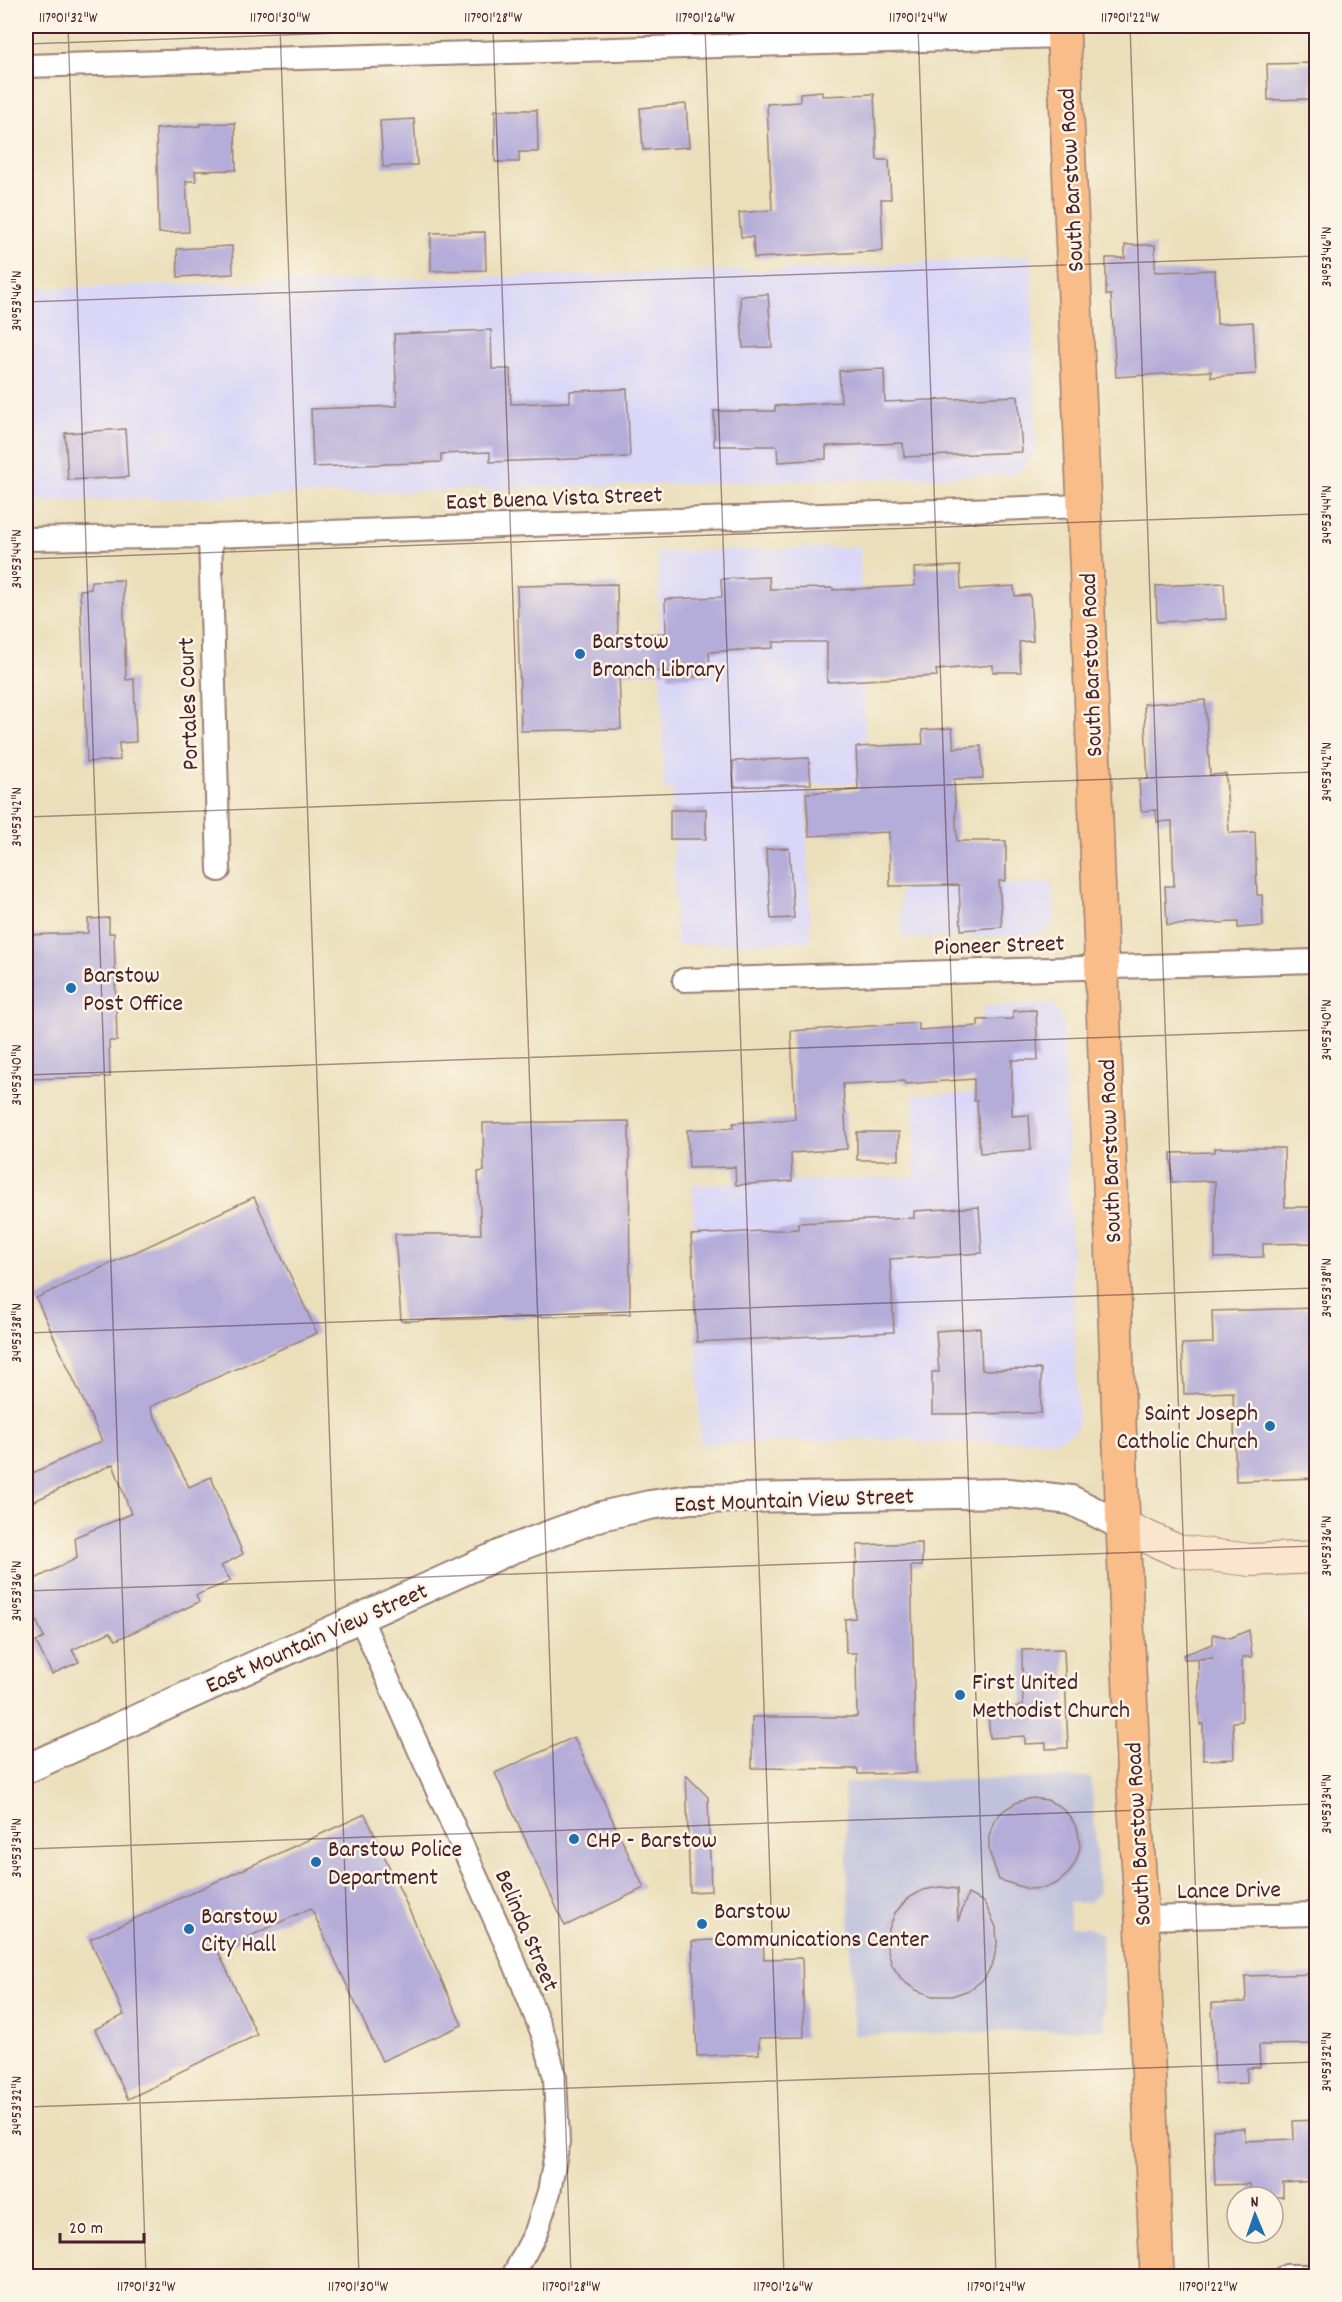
<svg xmlns="http://www.w3.org/2000/svg" width="1342" height="2302" viewBox="0 0 1342 2302" font-family="Dekko,sans-serif">
<style>
.built{fill:#d9d7f8}
.industrial{fill:#c0c2dd}
.building{fill:#b4acd9}
.lines{fill:none;stroke-linecap:round;stroke-linejoin:round}
.minor-casing{stroke:#9a7f73;stroke-width:26}
.tertiary-casing{stroke:#9a7f73;stroke-width:32}
.secondary-casing{stroke:#9a7f73;stroke-width:34}
.primary-casing{stroke:#9a7f73;stroke-width:36}
.minor{stroke:#fff;stroke-width:22}
.tertiary{stroke:#fff;stroke-width:28}
.secondary{stroke:#fce5cf;stroke-width:32}
.primary{stroke:#f8bd88;stroke-width:33}
.ticks{fill:none;stroke:#4a1f2b;stroke-width:1.5;stroke-opacity:0.45}
.poi-dot{fill:#1f6fb2;stroke:#fcf5e5;stroke-width:2}
.labels{text-anchor:middle;stroke-width:5;stroke-linejoin:round;paint-order:stroke}
.street-label{font-size:24px;fill:#4a1f2b;stroke:#fcf5e5}
.poi-label{font-size:24px;fill:#4a1f2b;stroke:#fcf5e5;text-anchor:start}
.neatline{fill:none;stroke:#4a1f2b;stroke-width:2}
.ticks-label{font-size:15px;text-anchor:middle;fill:#4a1f2b}
</style>
<rect width="100%" height="100%" fill="#fcf5e5"/>
<filter id="ink" filterUnits="userSpaceOnUse"><feTurbulence type="fractalNoise" baseFrequency=".0167" numOctaves="2"/><feDisplacementMap in="SourceGraphic" scale="12" xChannelSelector="R" yChannelSelector="G"/><feConvolveMatrix kernelMatrix="1 2 1 2 8 2 1 2 1" color-interpolation-filters="sRGB"/></filter>
<filter id="wash" filterUnits="userSpaceOnUse"><feTurbulence type="fractalNoise" baseFrequency=".008" numOctaves="4" result="noise"/><feDisplacementMap in="SourceGraphic" scale="24" xChannelSelector="R" yChannelSelector="G"/><feGaussianBlur stdDeviation="1.35" result="paint"/><feColorMatrix in="noise" values="0 0 0 0 0 0 0 0 0 0 0 0 0 0 0 0 0 1.4 0 .05"/><feComposite in="paint" operator="in"/></filter>
<g filter="url(#wash)">
<rect width="100%" height="100%" fill="#ebdfbb"/>
<g class="built">
<path d="M1031 256 1037 454 1014 475 26 502V289L843 268Z"/>
<path d="M860 547 867 782 805 785 811 941 676 945 672 789H664L658 552Z"/>
<path d="M1052 882 1055 921 1041 935 902 938 900 888Z"/>
<path d="M1052 1004 1063 1022 1078 1421 1076 1430 1058 1440 922 1443 909 1439 700 1444 693 1185 915 1177 913 1095 985 1093 983 1006Z"/>
</g>
<path class="industrial" d="M1091 1777 1099 1892 1090 1902 1069 1903 1070 1926 1088 1927 1101 1935 1105 2029 854 2035 844 1783Z"/>
<g id="blocks">
<g class="building">
<path d="M1312 63V99L1268 100 1267 64Z"/>
<path d="M822 91V96L874 94 877 160H889L891 199H881L883 251 754 258 753 237H741L739 213 772 210 767 104 800 102V93Z"/>
<path d="M686 104 689 147 643 150 640 108Z"/>
<path d="M495 110H537L538 152H519V162H495Z"/>
<path d="M414 119 417 165 383 167 380 121Z"/>
<path d="M235 123 236 170 195 171 196 181H186L189 232 159 233 156 129 200 126V124Z"/>
<path d="M485 232 486 270 431 271V233Z"/>
<path d="M1125 245H1155V272L1215 270 1217 324 1253 322 1256 374 1211 377V371L1116 377 1111 295H1106V258H1125Z"/>
<path d="M232 246 233 274 178 277 177 249Z"/>
<path d="M768 294 772 347 743 348 740 296Z"/>
<path d="M491 330 492 369H510L511 404 570 402V391L627 389 630 457 490 462V452L441 454V462L313 467 311 409 397 406 394 334Z"/>
<path d="M884 369 885 402 1018 396 1022 452 904 457 903 443 826 446V459L778 462 777 446H714V411H775V406L841 402 839 371Z"/>
<path d="M125 429 128 477 68 480 65 433Z"/>
<path d="M960 566 961 589 1014 586 1015 596 1030 595 1033 641 1019 642 1021 672H993V665L936 670 937 676 827 682V642H773V648L709 652 710 676 668 677V671L619 673 621 729 521 731 517 586 617 584 618 635 666 633 665 599 722 597 721 579 769 577 770 589 833 588V590L915 586 914 568Z"/>
<path d="M123 580 126 680 134 679 136 742 119 743 120 760 87 762 80 590 91 589V581Z"/>
<path d="M1224 583 1226 619 1157 622 1156 586Z"/>
<path d="M1205 700 1210 775 1226 774 1229 833 1255 832 1257 895H1262L1263 926 1238 928V922L1167 925 1165 886H1174L1172 821 1157 822 1156 810 1141 811 1139 780 1148 779 1144 704Z"/>
<path d="M952 728 954 748 981 746 983 778 954 779 957 841H1006V881H999L1002 927 961 930 959 885 890 886 889 832 809 836 806 793 858 790 856 747 923 744 922 730Z"/>
<path d="M809 758 811 784 734 787 733 761Z"/>
<path d="M706 809V839H670V810Z"/>
<path d="M789 848 794 918 771 919 766 849Z"/>
<path d="M109 918V933H114L117 1041H109L110 1077 26 1079V935L88 933V919Z"/>
<path d="M1036 1010 1038 1060H1012V1116L1029 1115 1031 1150 980 1153 977 1101H974V1079L905 1084 904 1081 843 1084 847 1149 791 1153 792 1181 736 1185 735 1167 689 1168 687 1130 733 1128V1123L795 1119 791 1031 919 1023V1030L978 1026V1020L1013 1019V1011Z"/>
<path d="M629 1121 630 1314 401 1321 395 1234H481L478 1172 484 1171 483 1123Z"/>
<rect x="857" y="1132" width="42" height="28"/>
<path d="M1215 1148H1284L1285 1207H1317V1243L1263 1244V1257L1215 1258V1181L1172 1182 1171 1153 1215 1152Z"/>
<path d="M254 1197 317 1333 150 1407 189 1487 211 1477 243 1554 221 1566 231 1581 196 1595 199 1602 116 1640 110 1632 72 1650 79 1662 52 1674 36 1642 44 1638 29 1603 36 1599 29 1582 77 1558 75 1537 131 1514 113 1464 26 1505V1476L102 1441 36 1298Z"/>
<path d="M979 1207 982 1253 890 1259 894 1332 697 1342 691 1235 798 1229V1223L914 1218V1211Z"/>
<path d="M1317 1308V1478L1236 1481 1233 1392 1184 1394 1182 1344 1213 1343 1212 1311Z"/>
<path d="M980 1328 982 1370 1041 1369V1413L932 1414V1372H939L936 1331Z"/>
<path d="M922 1543V1566H911L916 1773 858 1774V1769L752 1768V1717H857L856 1653H846L845 1619 855 1618V1563H857V1545Z"/>
<path d="M1249 1630 1252 1657H1242V1721L1233 1722 1234 1759 1203 1760V1724L1200 1725 1198 1659 1213 1658 1184 1659 1183 1655 1213 1644V1634L1230 1638Z"/>
<path d="M1064 1649 1068 1748 1046 1749V1743L1025 1744V1736L990 1738 988 1712 1001 1711V1708L1023 1706 1022 1650Z"/>
<path d="M574 1737 644 1888 565 1926 495 1773Z"/>
<path d="M686 1775 708 1797 711 1891 690 1892Z"/>
<path d="M1032 1798 1047 1800 1061 1807 1071 1818 1078 1831 1080 1847 1076 1861 1069 1873 1057 1883 1044 1888 1029 1889 999 1880 989 1851V1836L994 1821 1004 1810 1017 1802Z"/>
<path d="M365 1814 462 2025 382 2061 311 1908 218 1951 257 2035 169 2077 170 2079 128 2099 95 2029 124 2015 90 1939Z"/>
<path d="M940 1887 957 1889 958 1921 968 1894 984 1902 996 1927 997 1945 993 1963 984 1979 969 1990 952 1996H933L916 1990 902 1980 892 1965 887 1947 889 1929 895 1913 907 1899 923 1890Z"/>
<path d="M763 1938 764 1959 802 1958 804 2037 759 2038V2054L697 2056 692 1941Z"/>
<path d="M1317 1974V2044L1259 2045 1260 2067 1247 2068V2083L1215 2084 1212 2003 1246 2002 1245 1976Z"/>
<path d="M1317 2120V2181L1283 2183V2197H1251L1250 2184 1215 2185 1213 2130 1245 2128V2141L1294 2139 1293 2121Z"/>
</g>
</g>
</g>
<g filter="url(#ink)">
<use href="#blocks" fill-opacity="0" stroke="#9a7f73" stroke-width="1.5"/>
<g class="lines">
<defs>
<g id="minor">
<path d="M26 66 1063 36"/>
<path d="M210 536 219 870"/>
<path d="M26 539 210 536 1084 506"/>
<path d="M684 980 1316 961"/>
<path d="M360 1617 515 1964 544 2037 555 2077 558 2142 549 2192 536 2232 513 2276"/>
<path d="M1142 1918 1316 1914"/>
<path d="M1287 2276H1316"/>
</g>
<path id="tertiary" d="M26 1769 512 1549 601 1516 650 1505 691 1499 1009 1493 1071 1500 1123 1526"/>
<path id="secondary" d="M1123 1526 1178 1551 1250 1560 1316 1557"/>
<path id="primary" d="M1063 26 1084 506 1123 1526 1135 1811 1142 1918 1157 2276"/>
</defs>
<use href="#minor" class="minor-casing"/>
<use href="#tertiary" class="tertiary-casing"/>
<use href="#secondary" class="secondary-casing"/>
<use href="#primary" class="primary-casing"/>
<use href="#minor" class="minor"/>
<use href="#tertiary" class="tertiary"/>
<use href="#secondary" class="secondary"/>
<use href="#primary" class="primary"/>
</g>
</g>
<path class="ticks" d="M68 26 146 2276M280 26 359 2276M493 26 571 2276M705 26 784 2276M918 26 996 2276M1130 26 1209 2276M26 44 546 26M26 302 1316 256M26 559 1316 514M26 817 1316 772M26 1075 1316 1030M26 1333 1316 1288M26 1591 1316 1546M26 1849 1316 1804M26 2107 1316 2062"/>
<g class="poi-dot">
<circle cx="580" cy="654" r="6"/>
<circle cx="71" cy="988" r="6"/>
<circle cx="1270" cy="1426" r="6"/>
<circle cx="960" cy="1695" r="6"/>
<circle cx="574" cy="1839" r="6"/>
<circle cx="316" cy="1862" r="6"/>
<circle cx="702" cy="1924" r="6"/>
<circle cx="189" cy="1929" r="6"/>
</g>
<g class="labels">
<g class="street-label">
<text transform="translate(1070 180) rotate(-93)" y="8">South Barstow Road</text>
<text transform="translate(554 497) rotate(-2)" y="8">East Buena Vista Street</text>
<text transform="translate(1090 665) rotate(-92)" y="8">South Barstow Road</text>
<text transform="translate(187 704) rotate(-92)" y="8">Portales Court</text>
<text transform="translate(999 944) rotate(-2)" y="8">Pioneer Street</text>
<text transform="translate(1109 1151) rotate(-92)" y="8">South Barstow Road</text>
<text transform="translate(794 1499) rotate(-2)" y="8">East Mountain View Street</text>
<text transform="translate(316 1637) rotate(-24)" y="8">East Mountain View Street</text>
<text transform="translate(1137 1834) rotate(-93)" y="8">South Barstow Road</text>
<text transform="translate(1229 1889) rotate(-1)" y="8">Lance Drive</text>
<text transform="translate(528 1930) rotate(67)" y="8">Belinda Street</text>
</g>
<g class="poi-label">
<text x="592" y="648">Barstow<tspan x="592" dy="28">Branch Library</tspan></text>
<text x="83" y="982">Barstow<tspan x="83" dy="28">Post Office</tspan></text>
<text x="1258" y="1420" text-anchor="end">Saint Joseph<tspan x="1258" dy="28">Catholic Church</tspan></text>
<text x="972" y="1689">First United<tspan x="972" dy="28">Methodist Church</tspan></text>
<text x="586" y="1847">CHP - Barstow</text>
<text x="328" y="1856">Barstow Police<tspan x="328" dy="28">Department</tspan></text>
<text x="714" y="1918">Barstow<tspan x="714" dy="28">Communications Center</tspan></text>
<text x="201" y="1923">Barstow<tspan x="201" dy="28">City Hall</tspan></text>
</g>
</g>
<rect width="1342" height="2302" fill="none" stroke="#fcf5e5" stroke-width="66"/>
<g transform="translate(1255 2215) rotate(358)"><circle r="28" fill="#fcf5e5" stroke="#b59f9b" stroke-width="1.5"/>
<path d="M0-4.5L10 22L0 15L-10 22Z" fill="#1f6fb2"/>
<text y="-9" font-size="16" font-weight="bold" text-anchor="middle" fill="#4a1f2b">N</text>
</g>
<path d="M60 2233v9h84v-9" fill="none" stroke="#4a1f2b" stroke-width="3"/>
<text x="69" y="2233" font-size="18" fill="#4a1f2b" stroke="#fcf5e5" stroke-width="4.5" paint-order="stroke">20 m</text>
<rect x="33" y="33" width="1276" height="2236" class="neatline"/>
<g class="ticks-label">
<text x="68" y="22">117°01'32"W</text>
<text x="280" y="22">117°01'30"W</text>
<text x="493" y="22">117°01'28"W</text>
<text x="705" y="22">117°01'26"W</text>
<text x="918" y="22">117°01'24"W</text>
<text x="1130" y="22">117°01'22"W</text>
<text transform="translate(1326 257) rotate(-90)" y="5">34°53'46"N</text>
<text transform="translate(16 301) rotate(-90)" y="5">34°53'46"N</text>
<text transform="translate(1326 515) rotate(-90)" y="5">34°53'44"N</text>
<text transform="translate(16 559) rotate(-90)" y="5">34°53'44"N</text>
<text transform="translate(1326 772) rotate(-90)" y="5">34°53'42"N</text>
<text transform="translate(16 817) rotate(-90)" y="5">34°53'42"N</text>
<text transform="translate(1326 1030) rotate(-90)" y="5">34°53'40"N</text>
<text transform="translate(16 1075) rotate(-90)" y="5">34°53'40"N</text>
<text transform="translate(1326 1288) rotate(-90)" y="5">34°53'38"N</text>
<text transform="translate(16 1333) rotate(-90)" y="5">34°53'38"N</text>
<text transform="translate(1326 1546) rotate(-90)" y="5">34°53'36"N</text>
<text transform="translate(16 1591) rotate(-90)" y="5">34°53'36"N</text>
<text transform="translate(1326 1804) rotate(-90)" y="5">34°53'34"N</text>
<text transform="translate(16 1848) rotate(-90)" y="5">34°53'34"N</text>
<text transform="translate(1326 2062) rotate(-90)" y="5">34°53'32"N</text>
<text transform="translate(16 2106) rotate(-90)" y="5">34°53'32"N</text>
<text x="146" y="2291">117°01'32"W</text>
<text x="358" y="2291">117°01'30"W</text>
<text x="571" y="2291">117°01'28"W</text>
<text x="783" y="2291">117°01'26"W</text>
<text x="996" y="2291">117°01'24"W</text>
<text x="1208" y="2291">117°01'22"W</text>
</g>
</svg>
